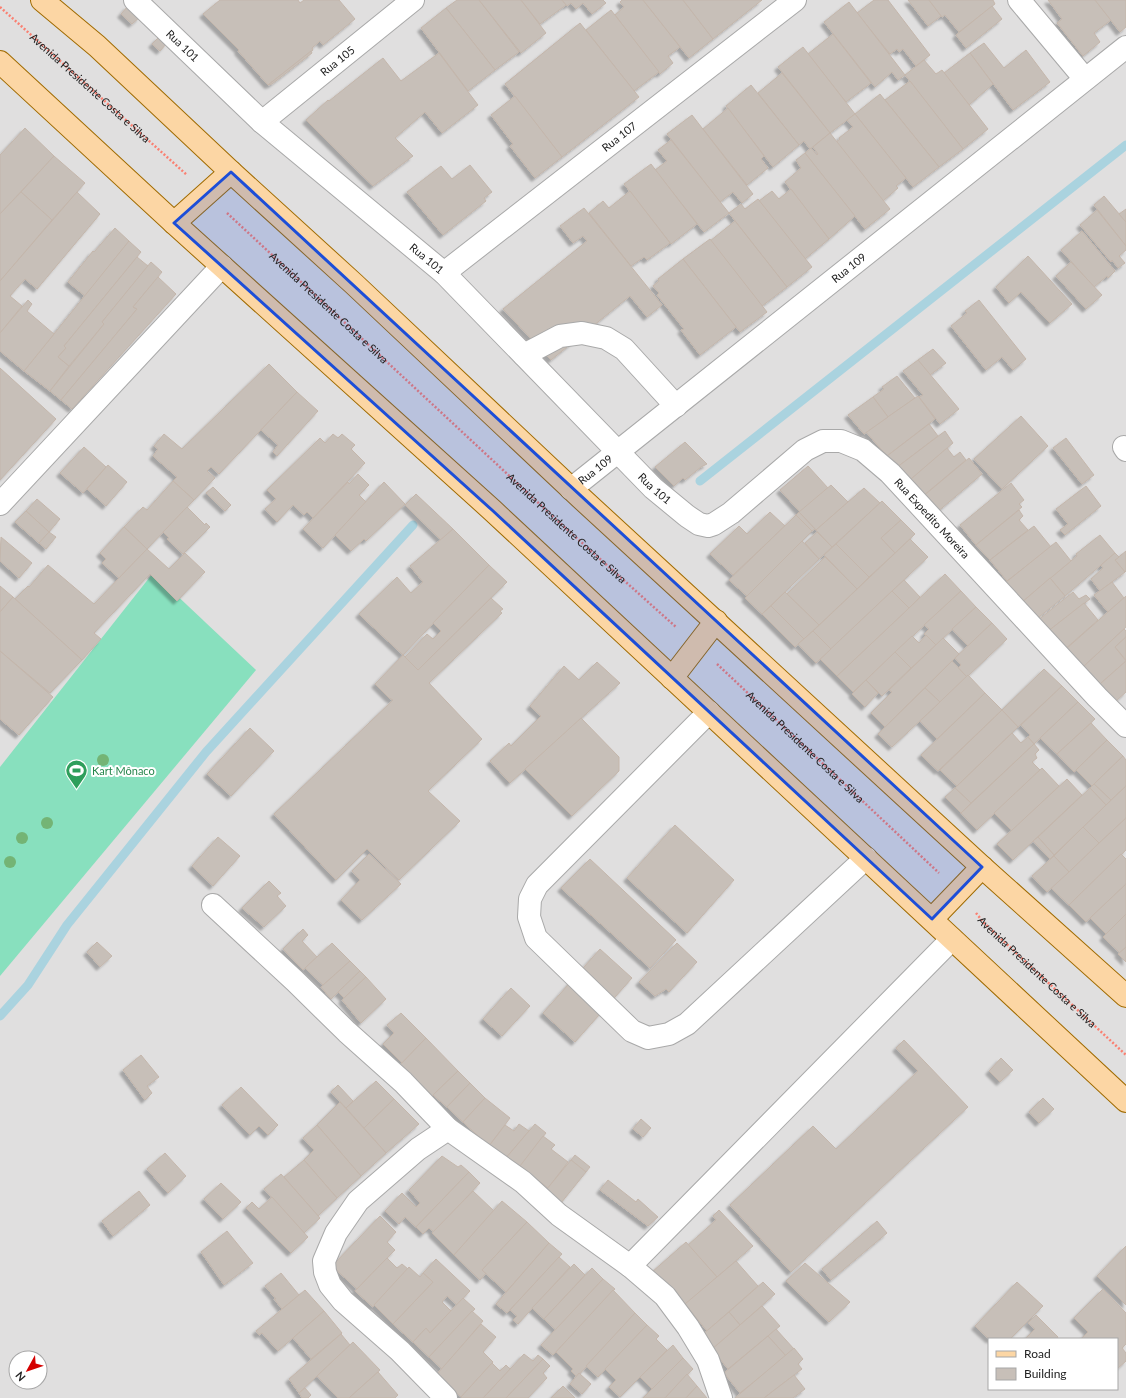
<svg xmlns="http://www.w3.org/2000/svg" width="1126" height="1398" viewBox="0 0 1126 1398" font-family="Lato,sans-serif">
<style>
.residential{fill:#e0dfdf;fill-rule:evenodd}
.pitch{fill:#88e0be}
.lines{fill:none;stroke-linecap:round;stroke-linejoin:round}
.stream{stroke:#aad3df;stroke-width:9}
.building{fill:#c7bfb8;stroke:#c4b6ab;filter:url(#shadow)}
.minor-casing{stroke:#a9a9a9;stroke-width:24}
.major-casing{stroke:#a06b00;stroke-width:24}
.path{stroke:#fa8072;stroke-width:2.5;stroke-dasharray:2 2;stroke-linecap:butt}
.minor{stroke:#fff;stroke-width:22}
.major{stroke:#fcd6a4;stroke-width:22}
.tree{fill:#74b475}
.marked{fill:#1d4ed8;fill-opacity:0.2;stroke:#1d4ed8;stroke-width:3;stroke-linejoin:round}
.labels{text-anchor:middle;stroke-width:4;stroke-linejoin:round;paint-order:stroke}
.street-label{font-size:11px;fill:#222;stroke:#fff}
.leisure-label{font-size:11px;fill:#27864d;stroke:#fff;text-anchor:start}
</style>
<defs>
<filter id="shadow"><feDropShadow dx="-3.5" dy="3.5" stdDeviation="1" flood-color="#0004"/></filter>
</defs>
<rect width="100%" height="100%" fill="#f2efe9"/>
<path class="residential" d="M0 0H1126V1398H0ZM989 1339H1117V1389H989ZM16 1358H40V1382H16Z"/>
<path class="pitch" d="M153 573 256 670 0 976V767Z"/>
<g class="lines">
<g class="stream">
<path d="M700 481 1126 145"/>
<path d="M0 1016 28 985 67 925 206 752 413 525"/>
</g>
</g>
<g class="building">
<path d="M220 0H298L300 3 304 0H339L355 19 323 45 320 41 312 48 313 50 268 85 238 51 239 50 203 14Z"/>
<path d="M457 0H479L519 52 495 70 446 8Z"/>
<path d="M479 0H521L546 33 521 53Z"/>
<path d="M521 0H562L566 5 540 24Z"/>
<path d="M562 0H603L606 3 592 14 583 3 576 9 571 3 567 6Z"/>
<path d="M622 0H643L680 47 668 56 673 63 660 74 615 15 624 7 620 2Z"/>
<path d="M643 0H683L713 39 689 58Z"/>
<path d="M683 0H762L713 39Z"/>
<path d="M874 0H888L930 55 916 66 903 49 899 52 897 49 890 54 857 13Z"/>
<path d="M908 0H929L941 16 928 26Z"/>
<path d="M929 0H993L995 4 959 32 945 15 942 17Z"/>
<path d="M1048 0H1095L1111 20 1094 33 1100 42 1083 56 1057 23 1062 19Z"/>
<path d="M1095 0H1126V27L1120 32Z"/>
<path d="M849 2 905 75 898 80 892 72 875 87 824 22Z"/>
<path d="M128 6 140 17 132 24 121 14Z"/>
<path d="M992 6 1002 19 966 48 956 35Z"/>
<path d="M446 8 495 70 468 91 421 28Z"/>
<path d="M611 10 659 72 634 91 586 30Z"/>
<path d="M580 23 639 97 562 157 505 84Z"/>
<path d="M833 34 871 83 846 102 808 54Z"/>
<path d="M159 37 167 43 160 51 152 44Z"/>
<path d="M984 43 1004 68 1026 50 1050 82 1013 110 970 53Z"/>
<path d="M803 47 855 114 830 133 778 67Z"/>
<path d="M311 51 312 53 272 84 268 85Z"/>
<path d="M439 53 478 105 442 133 425 112 395 138 413 156 373 186 306 120 328 100 329 101 383 58 401 81Z"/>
<path d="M970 53 993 84 969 105 944 73Z"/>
<path d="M924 60 936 74 942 70 988 129 963 149 905 75Z"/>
<path d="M782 73 830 133 810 149 804 141 799 145 758 93Z"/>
<path d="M910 81 963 149 939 167 885 100Z"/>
<path d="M751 85 799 145 773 167 726 106Z"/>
<path d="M880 94 939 167 913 187 855 114Z"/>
<path d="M515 96 562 157 535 178 510 146 513 144 491 115Z"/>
<path d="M728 108 764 156 761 159 768 168 747 185 703 129Z"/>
<path d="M855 114 906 178 896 186 898 188 883 201 836 142 840 139 839 138 853 127 847 120Z"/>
<path d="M692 115 753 194 742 203 733 192 720 202 667 134Z"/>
<path d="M25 128 54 156 0 214V155Z"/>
<path d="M830 133 890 209 865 229 805 153 811 148 817 155 818 154 813 147Z"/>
<path d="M671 140 729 213 704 232 655 170 667 161 658 150Z"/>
<path d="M805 153 855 216 829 239 785 182 801 168 796 160Z"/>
<path d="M54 156 85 183 52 220 21 192Z"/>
<path d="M651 164 697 224 671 244 624 184Z"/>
<path d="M470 165 492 192 484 198 486 201 443 235 407 192 441 166 452 179Z"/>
<path d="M791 189 829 239 805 259 759 201 772 191 779 199Z"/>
<path d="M630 191 670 243 647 260 644 257 631 266 589 213 603 201 609 208Z"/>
<path d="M21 192 52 220 0 281V214Z"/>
<path d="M77 192 100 214 37 289 25 279 10 296 22 306 0 333V281Z"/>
<path d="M1104 196 1126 222V246L1094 205Z"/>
<path d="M758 199 812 267 787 287 729 213 741 204 745 209Z"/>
<path d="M584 208 662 305 647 317 630 296 551 360 503 309 587 241 583 236 573 243 560 226Z"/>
<path d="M1126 209V222L1119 214Z"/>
<path d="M1097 210 1126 246V250L1119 256 1125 263 1118 268 1112 260 1111 262 1080 225Z"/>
<path d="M735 221 787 287 762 306 710 241Z"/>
<path d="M115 228 129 241 85 296 68 282 93 251 94 252Z"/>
<path d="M1082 231 1115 271 1108 278 1107 276 1094 287 1061 250Z"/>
<path d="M710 239 767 312 740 332 683 259Z"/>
<path d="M129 241 141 252 64 346 66 348 58 357 69 366 50 391 24 371Z"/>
<path d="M1028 256 1072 304 1050 323 1021 292 1009 303 996 287Z"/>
<path d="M137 257 148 266 102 322 104 324 69 366 58 357 66 348 64 346Z"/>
<path d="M683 259 736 327 700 355 681 330 684 329 657 295 659 293 653 286 659 281 658 279Z"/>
<path d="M151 262 162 272 133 307 137 309 61 400 50 391 104 324 102 322Z"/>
<path d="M1071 262 1102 295 1086 309 1056 276Z"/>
<path d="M158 277 176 294 72 409 61 400 137 309 133 307Z"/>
<path d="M28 300 32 304 27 311 54 334 24 371 0 351V333Z"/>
<path d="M979 300 1026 359 1013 370 1002 357 986 370 951 326 967 313 965 311Z"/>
<path d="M933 349 946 363 930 375 918 360Z"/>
<path d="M918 360 959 409 940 424 919 397 923 395 903 371Z"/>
<path d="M269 364 297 392 219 474 211 467 207 471 215 478 194 500 173 481 177 477 153 456 158 449 154 446 164 434 182 449Z"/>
<path d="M0 368 56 419 0 480Z"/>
<path d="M897 376 915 398 888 417 873 397 884 389 882 387Z"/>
<path d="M297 392 318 411 277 456 273 452 278 445 261 430Z"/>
<path d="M918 396 935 419 887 456 866 432Z"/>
<path d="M873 397 888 417 864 434 848 415Z"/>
<path d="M1021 416 1048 446 1002 489 974 459Z"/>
<path d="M929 424 938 436 896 468 887 456Z"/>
<path d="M945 431 953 443 908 482 896 468Z"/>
<path d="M333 434 338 438 342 434 355 445 351 449 365 463 313 518 307 512 304 515 293 505 277 522 265 509 276 499 267 490 320 438 325 443Z"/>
<path d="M1066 438 1094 475 1082 484 1053 448Z"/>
<path d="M685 442 707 464 701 467 685 480 683 478 674 486 655 467Z"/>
<path d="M84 447 106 467 83 493 60 473Z"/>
<path d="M947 448 954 457 960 452 966 460 917 501 904 485Z"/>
<path d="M969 458 982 474 936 513 921 498Z"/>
<path d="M108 465 127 482 106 506 87 489Z"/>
<path d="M808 466 828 488 800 512 780 490Z"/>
<path d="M358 474 369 485 359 495 366 502 323 548 303 529 348 482 349 484Z"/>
<path d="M173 481 194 500 147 549 124 527 143 507 147 510Z"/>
<path d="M384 482 405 504 366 541 364 539 351 551 335 535Z"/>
<path d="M1011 483 1024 500 1019 504 1022 507 976 545 960 525Z"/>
<path d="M831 485 848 502 816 530 799 512Z"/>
<path d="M1086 486 1101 506 1065 535 1060 530 1068 524 1056 509Z"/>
<path d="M213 487 231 505 225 511 206 493Z"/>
<path d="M864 488 880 503 832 547 816 530Z"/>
<path d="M416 494 453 529 441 540 405 505Z"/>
<path d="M37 499 60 519 49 532 26 511Z"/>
<path d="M882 501 901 520 881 538 895 553 869 577 836 544Z"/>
<path d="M187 507 205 525 206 523 210 527 183 554 167 539 169 538 163 532Z"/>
<path d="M1019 510 1023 516 1019 520 1028 530 990 560 976 545Z"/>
<path d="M26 511 49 532 39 543 15 522Z"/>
<path d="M770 512 785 526 733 575 710 554 739 526 747 534Z"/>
<path d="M799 512 815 529 812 531 796 515Z"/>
<path d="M796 515 812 531 747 596 729 580Z"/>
<path d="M901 520 915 534 895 553 881 538Z"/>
<path d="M1034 526 1051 547 1007 581 990 560Z"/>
<path d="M124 527 147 549 119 578 102 563 106 559 100 553Z"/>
<path d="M453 529 489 565 403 655 359 614 397 577 411 593 423 582 410 566Z"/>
<path d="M49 532 56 537 46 549 39 543Z"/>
<path d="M817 532 832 547 819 559 805 543Z"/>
<path d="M1100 535 1115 553 1065 596 1050 578 1077 556 1076 554Z"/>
<path d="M1 537 32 563 19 578 0 561Z"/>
<path d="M910 539 928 557 831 649 813 631Z"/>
<path d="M802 541 819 559 762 614 745 598Z"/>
<path d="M1056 542 1071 561 1022 602 1005 583Z"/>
<path d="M836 544 869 577 857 589 824 555Z"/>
<path d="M147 549 169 569 185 553 205 572 177 601 150 574 94 633 101 639 82 660 15 599 28 586 29 587 48 565 94 604Z"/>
<path d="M1126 551V571L1125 572 1115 560Z"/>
<path d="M1115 553 1119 557 1115 560 1125 572 1100 591 1091 579 1103 568 1101 565Z"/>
<path d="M825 557 857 589 819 625 787 594Z"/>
<path d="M489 565 507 582 418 670 405 657 427 634 433 639 441 631 433 623Z"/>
<path d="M945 574 961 591 853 692 837 676Z"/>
<path d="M1050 578 1065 596 1034 621 1020 604Z"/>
<path d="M904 580 920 597 909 608 892 591Z"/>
<path d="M1112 582 1124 598 1108 612 1094 595Z"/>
<path d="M0 586 13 597 0 612Z"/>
<path d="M892 591 909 608 837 676 820 659Z"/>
<path d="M961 591 976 607 936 645 924 634 929 629 924 625Z"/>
<path d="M785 592 819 625 804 639 771 606Z"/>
<path d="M1073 592 1079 599 1086 595 1090 599 1047 632 1037 621Z"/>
<path d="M1126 596V627L1083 667 1066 649Z"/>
<path d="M13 597 82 660 50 693 0 651V612Z"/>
<path d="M491 598 503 609 500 611 502 613 429 683 482 739 428 791 460 821 399 880 367 849 336 880 274 814 393 700 389 698 375 684 403 655 418 670Z"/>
<path d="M1084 603 1098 620 1063 651 1047 632Z"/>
<path d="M771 606 804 639 795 647 762 614Z"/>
<path d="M976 607 992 623 968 646 952 629Z"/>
<path d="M992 623 1007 639 967 677 958 668 961 665 955 658Z"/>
<path d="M1124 629 1126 631V637L1115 647 1126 661 1100 684 1083 667Z"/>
<path d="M813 631 831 649 816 663 798 644Z"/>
<path d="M926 635 936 645 911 668 895 652 912 636 919 643Z"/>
<path d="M1126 637V660L1115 647Z"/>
<path d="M943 638 959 654 885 727 871 713 892 692 889 690Z"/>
<path d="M0 651 53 697 19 735 0 719Z"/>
<path d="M895 652 911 668 882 696 866 680Z"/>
<path d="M952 661 967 677 940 702 925 688Z"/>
<path d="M1126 661V692L1116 701 1100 684Z"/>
<path d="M597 662 620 683 510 783 490 761 509 743 511 746 541 716 530 706 564 666 579 680Z"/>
<path d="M1044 669 1062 686 1018 727 1002 710Z"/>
<path d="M968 675 985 693 937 739 920 721Z"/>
<path d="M866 680 878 693 865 707 852 694Z"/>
<path d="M1062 686 1078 702 1034 744 1028 737 1030 735 1021 725Z"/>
<path d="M925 688 940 702 892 747 878 734Z"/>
<path d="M985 693 1002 710 938 771 921 755Z"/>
<path d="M1078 702 1095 719 1057 754 1040 738Z"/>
<path d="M1002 710 1018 727 957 786 940 770Z"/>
<path d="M581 718 619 757V771L572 816 525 769Z"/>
<path d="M1091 723 1107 740 1074 772 1057 754Z"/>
<path d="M250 728 274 751 231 796 207 774Z"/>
<path d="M1012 733 1021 743 1028 737 1034 744 971 803 955 788Z"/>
<path d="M1107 740 1123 756 1092 786 1076 770Z"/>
<path d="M1034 744 1039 750 1035 754 1037 758 1032 762 1040 770 977 830 961 813Z"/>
<path d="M1123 756 1126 760V786L1111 800 1094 784Z"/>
<path d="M1042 768 1059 786 1012 831 994 813Z"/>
<path d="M1067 779 1082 795 1013 860 997 844Z"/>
<path d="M1094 784 1111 800 1106 805 1090 788Z"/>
<path d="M1126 786V818L1099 843 1083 827Z"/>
<path d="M955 788 971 803 961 813 945 797Z"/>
<path d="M1090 788 1106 805 1054 855 1038 837Z"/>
<path d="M1126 818V850L1069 905 1051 888Z"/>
<path d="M675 825 734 880 687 933 627 878Z"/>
<path d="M1083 827 1099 843 1069 872 1054 856Z"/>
<path d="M218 837 240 856 213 886 192 866Z"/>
<path d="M1038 837 1054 855 1050 859 1033 841Z"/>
<path d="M369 854 401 884 362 920 341 900 360 880 352 871Z"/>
<path d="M1121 854 1126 859V884L1086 922 1069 905Z"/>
<path d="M1054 856 1069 872 1047 892 1032 876Z"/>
<path d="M590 859 676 940 650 968 561 888Z"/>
<path d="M269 881 281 893 277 896 286 906 264 927 242 908Z"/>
<path d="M1126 884V914L1106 934 1090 918Z"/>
<path d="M1126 914V947L1120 953 1103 937Z"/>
<path d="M303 929 308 935 302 941 317 957 303 970 283 949Z"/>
<path d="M97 942 112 956 100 967 87 952Z"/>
<path d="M332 943 350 961 323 985 305 968Z"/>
<path d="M677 943 697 962 669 992 666 989 655 996 639 982Z"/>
<path d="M1126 947V962L1118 954Z"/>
<path d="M600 949 632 978 575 1042 543 1013Z"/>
<path d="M350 961 360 971 331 999 321 987Z"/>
<path d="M360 971 366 977 344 998 338 992Z"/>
<path d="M366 977 386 999 361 1023 342 1000Z"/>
<path d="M511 988 530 1006 502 1036 483 1019Z"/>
<path d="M401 1013 426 1038 402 1063 383 1044 394 1033 387 1025Z"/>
<path d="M426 1038 458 1071 430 1098 399 1066Z"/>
<path d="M904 1040 968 1107 791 1272 730 1205 813 1126 836 1149 918 1071 896 1048Z"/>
<path d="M141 1055 159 1077 147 1086 152 1093 145 1100 123 1070Z"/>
<path d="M1001 1058 1013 1070 1000 1082 989 1071Z"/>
<path d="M458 1071 470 1083 447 1107 433 1095Z"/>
<path d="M376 1081 394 1099 364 1128 346 1108Z"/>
<path d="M470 1083 485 1098 463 1122 447 1107Z"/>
<path d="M338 1085 353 1101 346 1108 331 1092Z"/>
<path d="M241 1087 278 1125 268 1135 259 1126 250 1135 222 1105Z"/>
<path d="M485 1098 510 1118 489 1146 463 1122Z"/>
<path d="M1043 1098 1054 1109 1039 1123 1029 1112Z"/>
<path d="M394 1099 419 1124 386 1153 364 1128Z"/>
<path d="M340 1102 386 1153 361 1176 317 1125Z"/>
<path d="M641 1119 651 1128 643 1137 633 1129Z"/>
<path d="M519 1124 529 1131 505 1159 489 1146 505 1125 514 1131Z"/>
<path d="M535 1124 546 1133 518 1169 505 1159Z"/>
<path d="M317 1125 361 1176 337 1198 304 1160 314 1150 303 1138Z"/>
<path d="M543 1136 555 1145 551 1149 568 1162 548 1188 520 1166Z"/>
<path d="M165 1153 186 1176 168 1193 147 1169Z"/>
<path d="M575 1155 590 1167 586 1172 571 1160Z"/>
<path d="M442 1156 458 1167 461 1165 469 1172 416 1227 405 1217 399 1224 385 1211 402 1193 416 1207 420 1203 409 1190Z"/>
<path d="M304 1160 337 1198 318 1216 284 1177Z"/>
<path d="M571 1160 586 1172 561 1203 546 1190Z"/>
<path d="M469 1172 480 1183 434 1232 429 1228 423 1234 416 1227Z"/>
<path d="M281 1174 320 1218 304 1233 264 1189Z"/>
<path d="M608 1180 636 1202 638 1199 658 1217 648 1226 600 1190Z"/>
<path d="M221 1183 241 1202 223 1219 204 1199Z"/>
<path d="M139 1191 150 1205 113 1236 102 1221Z"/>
<path d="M473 1191 494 1211 454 1255 432 1233Z"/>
<path d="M272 1197 308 1237 291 1253 246 1208 252 1202 259 1209Z"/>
<path d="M502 1201 527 1222 482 1270 486 1273 480 1280 454 1255Z"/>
<path d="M719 1210 753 1246 717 1277 688 1245 716 1220 713 1216Z"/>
<path d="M380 1216 396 1232 387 1242 395 1250 357 1289 332 1266Z"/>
<path d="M877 1221 887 1233 831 1280 822 1269Z"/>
<path d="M527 1222 549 1243 506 1292 482 1270Z"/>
<path d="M227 1231 253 1263 224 1285 201 1252Z"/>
<path d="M686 1242 717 1277 681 1308 652 1272Z"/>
<path d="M549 1243 562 1254 507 1313 496 1304Z"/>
<path d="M1126 1246V1305L1097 1276Z"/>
<path d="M559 1257 570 1267 518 1324 513 1320 517 1316 510 1310Z"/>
<path d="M387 1258 397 1268 402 1264 408 1269 373 1307 355 1291Z"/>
<path d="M436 1259 470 1291 457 1305 447 1296 442 1302 451 1311 430 1333 426 1328 413 1342 393 1324 433 1282 423 1273Z"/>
<path d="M736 1261 758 1286 707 1331 685 1304Z"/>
<path d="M805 1263 850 1302 829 1322 786 1281Z"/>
<path d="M574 1264 585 1275 544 1319 532 1308Z"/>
<path d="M409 1267 420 1277 423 1273 433 1282 393 1324 374 1305Z"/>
<path d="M592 1268 603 1279 556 1330 544 1319Z"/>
<path d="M281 1273 299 1295 282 1309 274 1299H276L265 1286Z"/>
<path d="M603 1279 615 1289 553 1355 541 1345Z"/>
<path d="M763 1282 775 1294 740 1325 729 1312Z"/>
<path d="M1017 1282 1043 1306 1010 1339H989L975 1326Z"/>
<path d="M1103 1289 1126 1313V1344L1122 1348 1126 1353V1361L1117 1369V1339H1081L1088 1332 1074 1318Z"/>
<path d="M305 1290 324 1311 278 1351 262 1333 259 1335 256 1331Z"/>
<path d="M613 1290 635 1313 577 1377 571 1371 573 1369 556 1352Z"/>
<path d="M463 1298 475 1309 429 1357 413 1342 426 1328 430 1333Z"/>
<path d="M762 1306 780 1326 728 1369 712 1349Z"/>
<path d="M324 1311 342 1333 311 1359 293 1338Z"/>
<path d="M472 1311 483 1321 442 1369 429 1357Z"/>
<path d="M729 1312 740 1325 712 1349 702 1335Z"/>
<path d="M635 1313 647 1325 598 1377 586 1366Z"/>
<path d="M1036 1315 1058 1337 1057 1339H1025L1035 1329 1028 1323Z"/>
<path d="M481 1324 496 1337 483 1352 493 1362 461 1397 437 1374Z"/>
<path d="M647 1325 659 1336 656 1339 667 1350 620 1397 609 1387 616 1380 605 1369Z"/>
<path d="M776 1329 794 1349 786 1356 768 1336Z"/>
<path d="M341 1334 350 1345 299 1393 289 1379Z"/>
<path d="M768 1336 786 1356 740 1393 724 1373Z"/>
<path d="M353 1342 380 1370 349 1398H338L317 1376Z"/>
<path d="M673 1345 683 1358 652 1389 640 1377Z"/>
<path d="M794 1348 803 1359 798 1364 802 1369 764 1398H735Z"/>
<path d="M524 1354 533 1361 538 1355 543 1359 506 1398H483Z"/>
<path d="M683 1358 693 1369 665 1398H643Z"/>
<path d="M543 1359 550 1366 543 1373 547 1378 528 1398H506Z"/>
<path d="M492 1363 500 1371 506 1365 510 1369 483 1398H462L461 1397Z"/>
<path d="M378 1372 398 1395 395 1398H349Z"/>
<path d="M579 1373 591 1384 582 1394 570 1384Z"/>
<path d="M687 1374 697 1386 686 1398H665Z"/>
<path d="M794 1375 805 1389 793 1398H764Z"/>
<path d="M563 1386 575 1398H551Z"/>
<path d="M697 1386 707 1398H686Z"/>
<path d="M305 1388 311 1395 308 1398H302L299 1393Z"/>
</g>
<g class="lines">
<defs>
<g id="minor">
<path id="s5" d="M135 0 262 122 444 273 653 488 687 516 699 524 708 526 714 524 731 513 805 450 823 441H841L863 450 890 473 1097 697 1126 726"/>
<path d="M1019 0 1085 79"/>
<path id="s6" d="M262 122 413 0"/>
<path id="s7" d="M444 273 795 0"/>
<path d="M524 355 560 336 582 333 606 338 624 349 676 406"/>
<path d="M1124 447 1126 450"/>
<path id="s8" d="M571 489 1126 47"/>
<path d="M0 504 222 266"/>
<path d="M709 712 537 885 530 899 529 917 536 938 632 1031 648 1038 669 1034 687 1024 866 858"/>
<path d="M213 905 295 981 347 1032 403 1082 448 1129"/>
<path d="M630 1266 952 939"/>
<path d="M446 1398 400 1351 343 1301 330 1285 325 1272 324 1261 336 1233 358 1201 418 1149 448 1129 523 1182 559 1215 630 1266 665 1296 688 1327 708 1360 721 1398"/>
</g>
<g id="major">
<path d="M42 0 97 46 231 172 354 284 581 498 982 867 1126 996"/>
<path d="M0 62 174 223 492 510 1126 1101"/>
<path d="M174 223 231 172"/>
<path d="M672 678 716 621"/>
<path d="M932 919 982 867"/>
</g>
</defs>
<use href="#minor" class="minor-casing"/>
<use href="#major" class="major-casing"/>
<g class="path">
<path id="s1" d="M0 7 187 175"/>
<path id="s2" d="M227 213 561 524 676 627"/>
<path id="s3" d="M717 664 939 873"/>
<path id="s4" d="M976 913 984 923 1126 1055"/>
</g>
<use href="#minor" class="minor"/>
<use href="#major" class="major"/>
</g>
<g class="tree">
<circle cx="103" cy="760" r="6"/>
<circle cx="47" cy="823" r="6"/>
<circle cx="22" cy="838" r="6"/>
<circle cx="10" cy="862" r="6"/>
</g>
<path class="marked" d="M231 172 982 867 932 919 492 510 174 223Z"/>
<defs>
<symbol id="stadium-pin" viewBox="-11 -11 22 30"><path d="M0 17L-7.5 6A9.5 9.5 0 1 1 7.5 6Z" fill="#2e9e5b" stroke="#fff"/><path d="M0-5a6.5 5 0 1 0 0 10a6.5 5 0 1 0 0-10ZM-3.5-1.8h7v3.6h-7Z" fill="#fff"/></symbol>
</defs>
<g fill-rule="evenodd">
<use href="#stadium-pin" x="64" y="758" width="25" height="34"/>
</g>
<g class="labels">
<g class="street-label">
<text dy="4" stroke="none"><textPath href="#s5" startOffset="66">Rua 101</textPath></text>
<text dy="4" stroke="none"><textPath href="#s6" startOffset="97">Rua 105</textPath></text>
<text dy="4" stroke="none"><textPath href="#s1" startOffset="121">Avenida Presidente Costa e Silva</textPath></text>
<text dy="4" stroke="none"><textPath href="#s7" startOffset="222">Rua 107</textPath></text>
<text dy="4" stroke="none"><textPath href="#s5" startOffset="390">Rua 101</textPath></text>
<text dy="4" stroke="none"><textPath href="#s8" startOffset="355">Rua 109</textPath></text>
<text dy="4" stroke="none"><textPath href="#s2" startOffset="139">Avenida Presidente Costa e Silva</textPath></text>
<text dy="4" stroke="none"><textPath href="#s8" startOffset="31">Rua 109</textPath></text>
<text dy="4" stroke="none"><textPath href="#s5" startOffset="714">Rua 101</textPath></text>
<text dy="4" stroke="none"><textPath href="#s5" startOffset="1063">Rua Expedito Moreira</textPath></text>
<text dy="4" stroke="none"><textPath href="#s2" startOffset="463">Avenida Presidente Costa e Silva</textPath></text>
<text dy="4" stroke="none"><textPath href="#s3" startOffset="121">Avenida Presidente Costa e Silva</textPath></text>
<text dy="4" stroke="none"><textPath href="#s4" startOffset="85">Avenida Presidente Costa e Silva</textPath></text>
</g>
<g class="leisure-label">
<text x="92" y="775">Kart Mônaco</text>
</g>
</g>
<rect x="988" y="1338" width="130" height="52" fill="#ffffff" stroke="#a7a7a7"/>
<rect x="996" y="1351" width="20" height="6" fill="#fcd6a4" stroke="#a7a7a7"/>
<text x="1024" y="1358" font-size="12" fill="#222222">Road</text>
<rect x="996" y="1368" width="20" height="12" fill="#c7bfb8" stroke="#a7a7a7"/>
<text x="1024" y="1378" font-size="12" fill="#222222">Building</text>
<g transform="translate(28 1370) rotate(230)"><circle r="19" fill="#ffffff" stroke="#a7a7a7"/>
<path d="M0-3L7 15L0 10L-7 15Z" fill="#d40000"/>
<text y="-6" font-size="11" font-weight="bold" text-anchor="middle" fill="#222222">N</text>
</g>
</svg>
